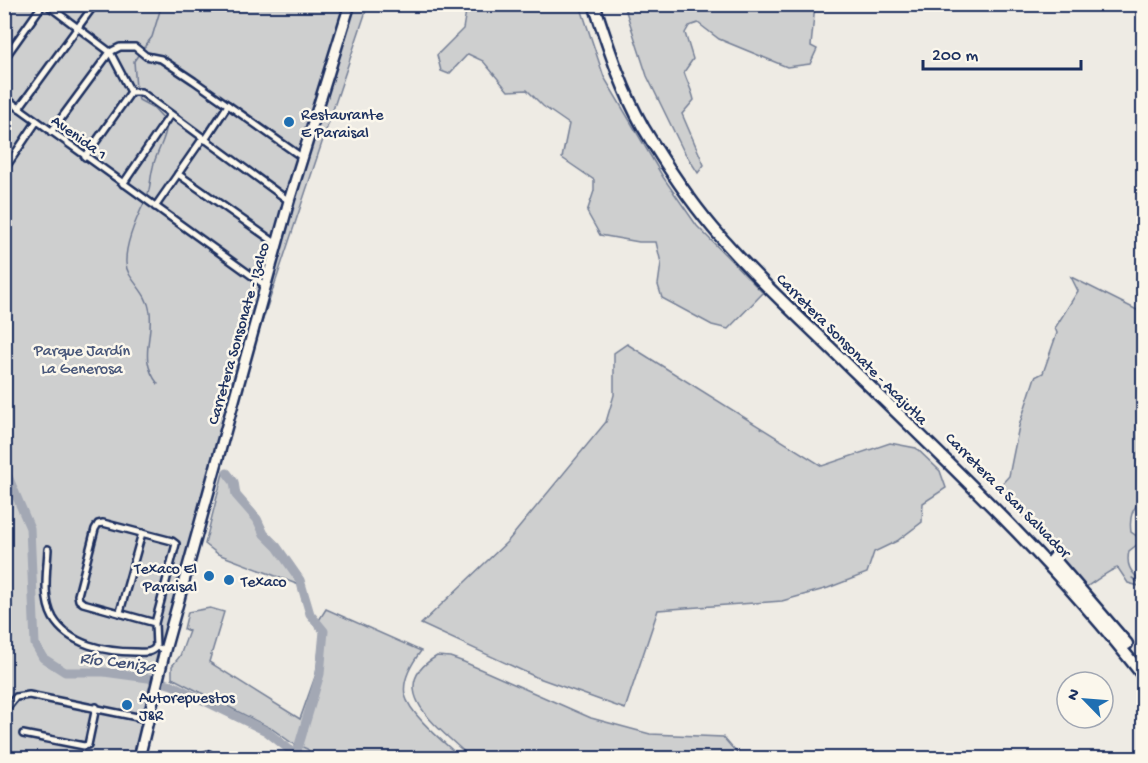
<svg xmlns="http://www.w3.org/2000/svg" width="1148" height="763" viewBox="0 0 1148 763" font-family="'Gochi Hand',sans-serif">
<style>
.green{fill:#cecfcf;stroke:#747f96;stroke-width:1.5}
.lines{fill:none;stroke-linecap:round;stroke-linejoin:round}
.stream{stroke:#6d7892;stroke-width:1.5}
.river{stroke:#a3a8b4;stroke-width:9}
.street-casing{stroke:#1b2f5e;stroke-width:10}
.primary-casing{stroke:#1b2f5e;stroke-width:14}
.highway-casing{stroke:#1b2f5e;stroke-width:15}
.street{stroke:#fbf7ec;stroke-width:5}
.primary{stroke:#fbf7ec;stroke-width:9}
.highway{stroke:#fbf7ec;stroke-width:10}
.poi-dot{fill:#1f6fb2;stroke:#fbf7ec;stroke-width:2}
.labels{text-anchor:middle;stroke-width:5;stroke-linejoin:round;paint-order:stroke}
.poi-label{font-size:16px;fill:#1b2f5e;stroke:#fbf7ec;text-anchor:start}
.street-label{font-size:16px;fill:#1b2f5e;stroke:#fbf7ec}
.park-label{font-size:16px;fill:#48577a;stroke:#fbf7ec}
.water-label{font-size:18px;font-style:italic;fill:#445378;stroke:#fbf7ec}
</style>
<rect width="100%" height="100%" fill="#eeebe4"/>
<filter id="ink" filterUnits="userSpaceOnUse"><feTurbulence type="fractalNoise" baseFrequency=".0167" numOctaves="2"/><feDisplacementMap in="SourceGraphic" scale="12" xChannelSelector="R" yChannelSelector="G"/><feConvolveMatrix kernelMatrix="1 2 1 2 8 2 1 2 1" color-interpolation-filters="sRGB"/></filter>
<g filter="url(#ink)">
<g class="green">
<path d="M5 5H368L236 400 141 758H5Z"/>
<path d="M467 5H580L604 77 663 177 697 226 763 293 728 329 712 325 662 298 658 285 661 263 656 242H639L600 235 587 212 594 191V180L562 158 569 124 543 106 527 90 508 91 483 61 468 54 449 74 441 71 437 55 463 29Z"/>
<path d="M624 5H815L811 46 817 49 810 64 787 67 719 39 698 23 689 26 685 33 693 59 684 72C687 82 692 90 694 100L682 114 704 165 698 173 683 150 647 76Z"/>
<path d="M1071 277 1143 313V499C1132 508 1129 517 1131 532L1138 537V544L1129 551C1126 565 1130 571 1140 580L1139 586 1128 583 1118 568C1110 569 1095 582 1086 587L998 488 1009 476 1019 426 1035 377 1043 373 1057 333 1055 328 1078 291Z"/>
<path d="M627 344 822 466 890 443 916 448 940 471 946 488 923 503 922 522 897 541 874 552 867 573 828 588 782 601 658 610 625 709 536 677 421 624 508 541 606 422 614 395V353Z"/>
<path d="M223 473 232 484 235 497 256 519 264 534 276 547 299 585 218 554 205 544Z"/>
<path d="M210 608 224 612 209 662 300 719 316 674 321 633 316 625 326 609 421 651C412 663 402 680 405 695 410 715 445 743 461 758H332L328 754H312L307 749 292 743 272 729 172 678V666L180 656 189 631 184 629 188 612Z"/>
<path d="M437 656 450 657 464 662 591 718 650 734 723 737 741 758H471C443 731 380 689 437 656Z"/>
</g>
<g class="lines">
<g class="stream">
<path d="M142 50 152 37 162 4"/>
<path d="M136 89 134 61 139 54"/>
<path d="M137 93 139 100 154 108 165 120"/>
<path d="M147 197C151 186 150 178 153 167 156 152 166 140 167 124"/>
<path d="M145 201C137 217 125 245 126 263 126 279 147 290 150 312 153 340 138 358 158 384"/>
<path d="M1132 578 1144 585"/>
</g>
<g class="river">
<path d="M4 467 30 528 35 644 43 658 65 672H104L148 678 172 685 266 731 300 758"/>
<path d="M227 473 234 482 236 495 257 519 264 534 277 547 300 580 310 614 324 631 320 674 296 755"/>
</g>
<defs>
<g id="street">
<path d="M46 4 110 52 131 92H141L289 201"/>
<path d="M4 59 43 4"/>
<path d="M4 97 266 286"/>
<path d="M19 108 95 4"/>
<path d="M51 132 110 52 120 47H135L146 56 161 59 194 81 303 158"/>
<path d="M205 140 228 105"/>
<path d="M85 157 131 92"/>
<path d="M4 170 37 121"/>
<path d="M178 174 277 244"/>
<path d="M123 184 170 115"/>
<path d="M155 207 203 138"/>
<path d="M48 549C47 570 42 598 53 618 69 645 106 652 135 652 144 652 150 654 156 647"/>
<path d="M120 612 142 533"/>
<path d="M155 623 83 603 79 600 78 595 95 529 98 524 103 523 172 541 176 544 155 623 156 647 165 650"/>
<path d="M4 712 16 697 29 695 147 719"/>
<path d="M23 734 84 746 88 745 96 707"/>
<path d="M198 758 209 754"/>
</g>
<path id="primary" d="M139 758 165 650 289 201 350 4"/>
<g id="highway">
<path d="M594 4C608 46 621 88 643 127 664 162 686 196 713 228 755 278 806 323 853 370 954 468 1057 565 1144 677"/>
<path d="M1053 558 1127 644"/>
</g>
</defs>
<use href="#street" class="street-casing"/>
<use href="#primary" class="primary-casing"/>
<use href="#highway" class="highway-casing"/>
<use href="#street" class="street"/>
<use href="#primary" class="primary"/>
<use href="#highway" class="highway"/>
</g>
</g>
<g class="poi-dot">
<circle cx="289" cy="122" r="6"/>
<circle cx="209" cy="576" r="6"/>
<circle cx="229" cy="580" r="6"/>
<circle cx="127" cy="705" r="6"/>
</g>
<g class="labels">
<g class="poi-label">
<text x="301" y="119">Restaurante<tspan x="301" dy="18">E Paraisal</tspan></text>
<text x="197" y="573" text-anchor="end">Texaco El<tspan x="197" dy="18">Paraisal</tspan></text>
<text x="241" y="586">Texaco</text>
<text x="139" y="702">Autorepuestos<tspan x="139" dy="18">J&amp;R</tspan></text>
</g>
<g class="street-label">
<text transform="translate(80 136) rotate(36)" y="6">Avenida 1</text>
<text transform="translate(237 333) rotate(-74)" y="6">Carretera Sonsonate - Izalco</text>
<text transform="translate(853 348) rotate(45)" y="6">Carretera Sonsonate - Acajutla</text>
<text transform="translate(1009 494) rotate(45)" y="6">Carretera a San Salvador</text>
</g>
<g class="park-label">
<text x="82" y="355">Parque Jardín<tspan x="82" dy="18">La Generosa</tspan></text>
</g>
<g class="water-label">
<text transform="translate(118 661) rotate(7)" y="6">Río Ceniza</text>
</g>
</g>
<rect width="1148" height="763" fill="none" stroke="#fbf7ec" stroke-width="24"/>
<rect x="12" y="12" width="1124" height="739" fill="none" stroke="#1b2f5e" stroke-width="2" filter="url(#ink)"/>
<g transform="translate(1085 700) rotate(295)"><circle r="28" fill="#fbf7ec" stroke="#a1a7b3" stroke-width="1.5"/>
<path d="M0-4.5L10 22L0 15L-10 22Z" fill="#1f6fb2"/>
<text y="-9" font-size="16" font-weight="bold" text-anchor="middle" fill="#1b2f5e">N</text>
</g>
<path d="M923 60v9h158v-9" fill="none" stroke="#1b2f5e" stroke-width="3"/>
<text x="932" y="60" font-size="18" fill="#1b2f5e" stroke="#fbf7ec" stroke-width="4.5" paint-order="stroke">200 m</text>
</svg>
